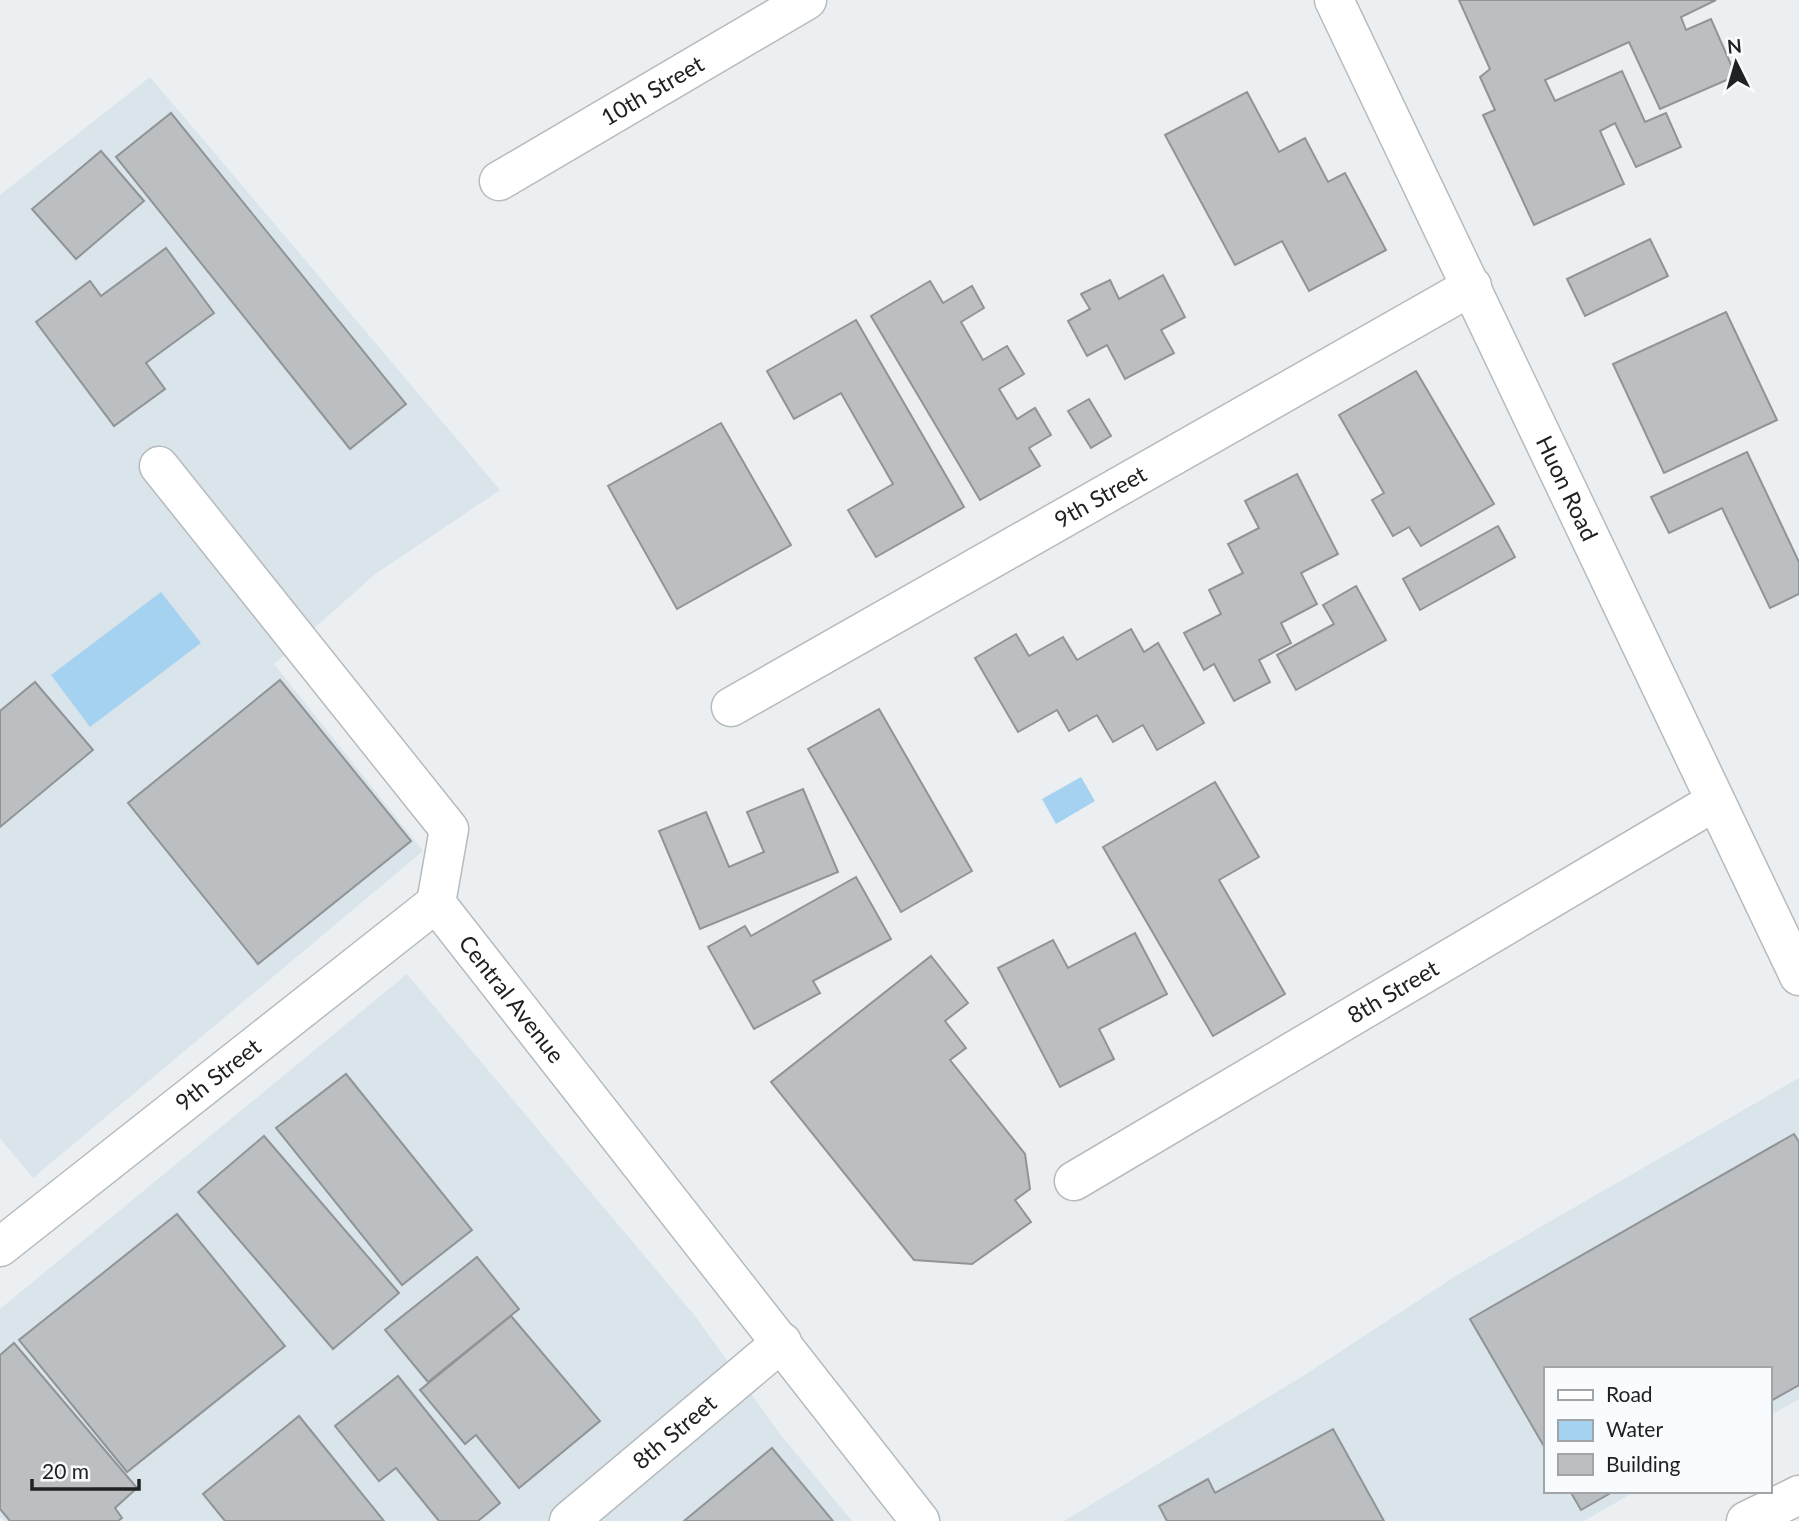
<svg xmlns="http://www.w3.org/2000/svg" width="1799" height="1521" viewBox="0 0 1799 1521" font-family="Lato,sans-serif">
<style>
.built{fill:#dae4eb}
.water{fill:#a6d2f2}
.building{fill:#bcbfc1;stroke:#919497;stroke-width:2}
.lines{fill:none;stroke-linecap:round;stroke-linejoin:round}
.minor-casing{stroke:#b7bbbd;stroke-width:41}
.major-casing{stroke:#b7bbbd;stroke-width:41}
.minor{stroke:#fff;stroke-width:38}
.major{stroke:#fff;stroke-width:38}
.labels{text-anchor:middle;stroke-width:5;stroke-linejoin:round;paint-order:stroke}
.street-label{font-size:23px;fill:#202122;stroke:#f9fcff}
</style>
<rect width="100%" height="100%" fill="#ebeff1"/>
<g class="built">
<path d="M150 77 500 490 374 575 274 664 423 851 33 1178 0 1138V195Z"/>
<path d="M407 974 695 1316 780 1434 852 1521H4L0 1517V1309Z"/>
<path d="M1799 1078V1399L1769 1416V1369H1545V1491H1636L1584 1521H1064L1303 1376 1459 1274Z"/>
</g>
<g class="water">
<path d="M161 592 201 643 90 727 51 675Z"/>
<path d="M1081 777 1095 801 1056 824 1042 799Z"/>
</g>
<g class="building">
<path d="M1459 0H1716L1681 17 1686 30 1711 19 1736 76 1660 109 1629 42 1545 80 1555 101 1622 71 1645 122 1666 113 1681 147 1636 167 1615 123 1600 131 1624 184 1534 225 1483 115 1495 110 1480 77 1490 69Z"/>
<path d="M1247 92 1279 152 1305 138 1328 182 1345 173 1386 250 1309 291 1282 241 1235 265 1165 135Z"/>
<path d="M171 113 406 404 350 449 116 157Z"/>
<path d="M101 151 144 201 76 259 32 209Z"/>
<path d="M1650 239 1668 276 1585 316 1567 279Z"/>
<path d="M166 248 214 313 146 363 165 389 114 426 36 322 90 281 101 296Z"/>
<path d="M1163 275 1185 317 1161 330 1174 353 1125 379 1107 345 1087 356 1068 321 1090 309 1081 294 1110 280 1119 299Z"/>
<path d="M930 281 943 303 972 286 984 308 961 322 983 360 1007 346 1024 374 999 389 1017 419 1035 408 1051 435 1029 448 1040 466 980 500 871 316Z"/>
<path d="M1726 312 1777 420 1664 473 1613 364Z"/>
<path d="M856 320 964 507 876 557 848 510 893 484 841 393 794 419 767 371Z"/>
<path d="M1416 371 1494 504 1421 546 1409 527 1393 536 1372 500 1384 493 1339 415Z"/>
<path d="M1089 399 1111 436 1091 448 1068 411Z"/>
<path d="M721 423 791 545 677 609 608 486Z"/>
<path d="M1747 452 1799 562V594L1770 608 1722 508 1669 533 1651 497Z"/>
<path d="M1297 474 1338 554 1301 573 1317 604 1281 623 1291 643 1259 660 1270 682 1234 701 1214 664 1204 670 1184 633 1221 614 1209 590 1243 573 1228 544 1259 528 1245 501Z"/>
<path d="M1498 526 1515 557 1420 610 1403 579Z"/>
<path d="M1356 586 1386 640 1296 690 1277 655 1334 624 1323 605Z"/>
<path d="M1131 629 1144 652 1158 643 1204 723 1157 750 1143 725 1113 742 1097 715 1069 731 1057 710 1018 732 975 658 1016 634 1029 656 1063 637 1077 660Z"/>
<path d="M280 680 411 841 258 964 128 803Z"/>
<path d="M35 682 93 750 0 827V711Z"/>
<path d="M879 709 972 871 901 912 808 749Z"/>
<path d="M1215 782 1259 857 1219 880 1285 994 1213 1036 1103 847Z"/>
<path d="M803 789 838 872 700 929 659 831 706 812 729 867 764 852 747 812Z"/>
<path d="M856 877 891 939 813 981 820 993 754 1029 708 947 745 926 751 936Z"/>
<path d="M1135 933 1167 994 1099 1029 1114 1059 1060 1087 998 968 1053 940 1068 968Z"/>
<path d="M931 956 968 1003 945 1021 966 1048 950 1060 1025 1154 1030 1189 1015 1200 1031 1222 972 1264 914 1260 771 1082Z"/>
<path d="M346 1074 472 1230 402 1285 276 1128Z"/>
<path d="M1794 1134 1799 1142V1385L1769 1402V1369H1545V1448L1470 1319Z"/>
<path d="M264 1136 399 1293 333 1349 198 1192Z"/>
<path d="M177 1214 285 1346 127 1472 19 1340Z"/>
<path d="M477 1257 519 1309 428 1382 385 1330Z"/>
<path d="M511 1316 600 1421 519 1488 476 1435 465 1444 420 1390Z"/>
<path d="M14 1343 137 1488 115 1508 122 1518 118 1521H10L0 1509V1355Z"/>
<path d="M398 1376 500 1503 478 1521H439L396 1468 379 1481 335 1426Z"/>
<path d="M299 1416 384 1521H225L203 1494Z"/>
<path d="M1333 1429 1384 1521H1167L1159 1506 1208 1479 1215 1493Z"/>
<path d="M772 1448 833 1521H684Z"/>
<path d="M1570 1491H1614L1581 1510Z"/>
</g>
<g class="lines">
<defs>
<g id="minor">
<path id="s1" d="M499 181 807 0"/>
<path id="s2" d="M159 466 449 829 436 903 920 1521"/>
<path id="s3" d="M731 707 1472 286"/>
<path id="s4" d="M1074 1181 1714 802"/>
<path id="s5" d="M0 1247 436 903"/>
<path id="s6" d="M569 1521 782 1342"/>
<path d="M1746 1521 1799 1495"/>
</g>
<g id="major">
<path id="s7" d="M1334 0 1799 976"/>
</g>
</defs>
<use href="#minor" class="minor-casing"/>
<use href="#major" class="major-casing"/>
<use href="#minor" class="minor"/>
<use href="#major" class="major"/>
</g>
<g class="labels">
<g class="street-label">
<text dy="8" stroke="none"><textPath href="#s1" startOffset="178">10th Street</textPath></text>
<text dy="8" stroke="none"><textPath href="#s7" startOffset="541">Huon Road</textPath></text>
<text dy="8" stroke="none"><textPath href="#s3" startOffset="425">9th Street</textPath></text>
<text dy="8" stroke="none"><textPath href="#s4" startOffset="371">8th Street</textPath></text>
<text dy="8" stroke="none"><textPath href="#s2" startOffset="662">Central Avenue</textPath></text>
<text dy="8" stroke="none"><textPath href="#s5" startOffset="278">9th Street</textPath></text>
<text dy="8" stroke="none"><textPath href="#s6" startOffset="138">8th Street</textPath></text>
</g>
</g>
<rect x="1544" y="1367" width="228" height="126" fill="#f9fcff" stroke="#a2a4a7" stroke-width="2"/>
<rect x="1558" y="1390" width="35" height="10" fill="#ffffff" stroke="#a2a4a7" stroke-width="2"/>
<text x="1606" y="1402" font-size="21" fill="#202122">Road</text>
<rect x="1558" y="1420" width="35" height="21" fill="#a6d2f2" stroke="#a2a4a7" stroke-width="2"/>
<text x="1606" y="1437" font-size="21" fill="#202122">Water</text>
<rect x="1558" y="1454" width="35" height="21" fill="#bcbfc1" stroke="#a2a4a7" stroke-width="2"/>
<text x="1606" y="1472" font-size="21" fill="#202122">Building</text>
<g transform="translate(1736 63) rotate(355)" stroke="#f9fcff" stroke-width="5" paint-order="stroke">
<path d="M0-5L12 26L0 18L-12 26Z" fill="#202122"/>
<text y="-10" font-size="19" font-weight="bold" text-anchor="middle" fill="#202122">N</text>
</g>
<path d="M32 1479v10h107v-10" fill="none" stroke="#202122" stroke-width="3.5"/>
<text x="42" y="1479" font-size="21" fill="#202122" stroke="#f9fcff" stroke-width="5" paint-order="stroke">20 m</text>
</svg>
